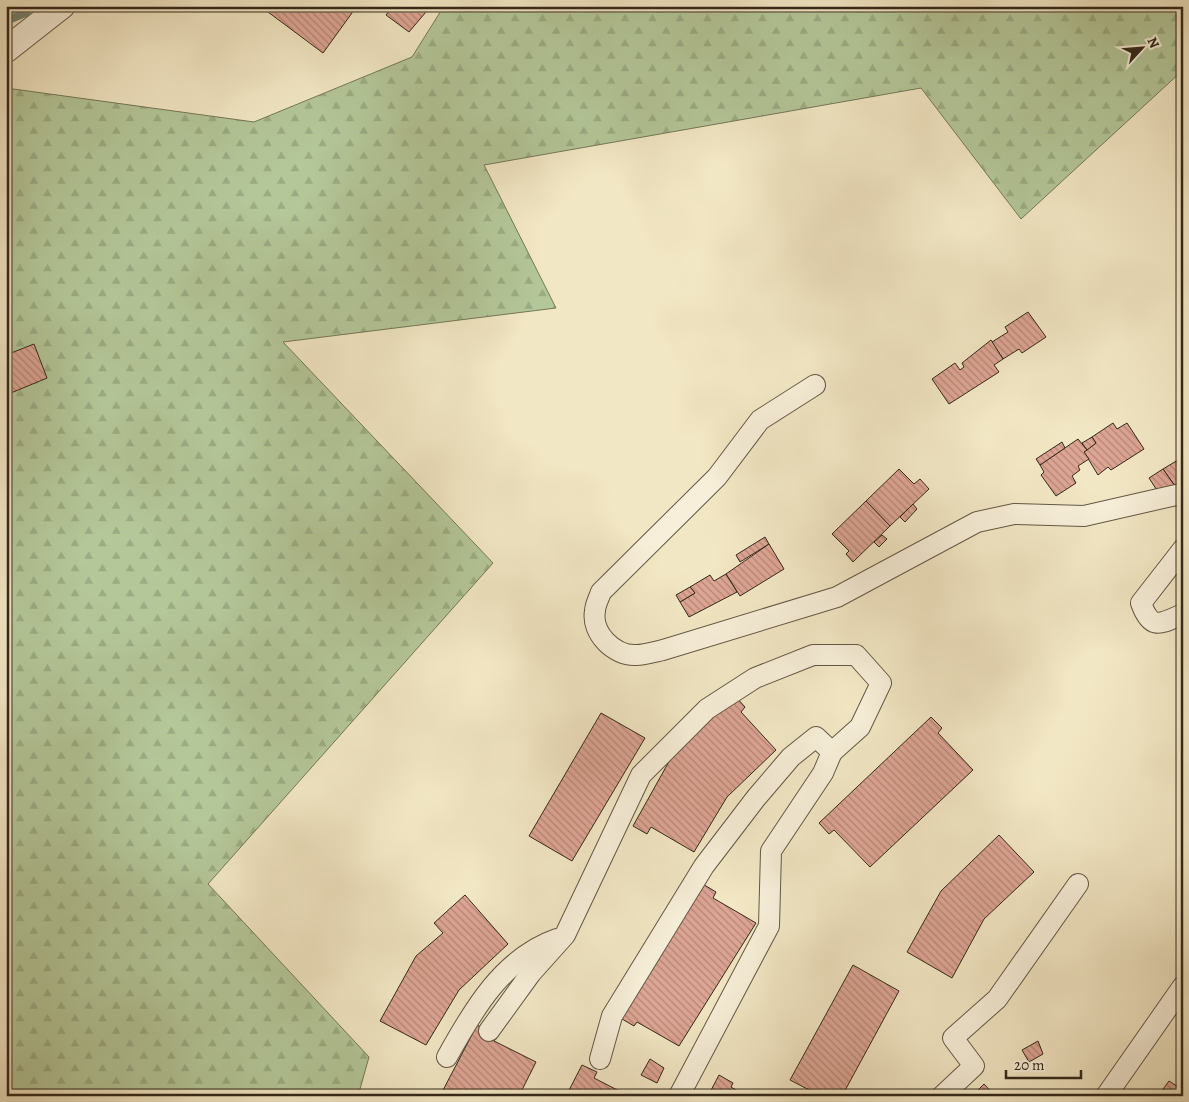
<svg xmlns="http://www.w3.org/2000/svg" width="1189" height="1102" viewBox="0 0 1189 1102" font-family="Alegreya,serif">
<style>
.forest{fill:url(#forest-firs);stroke:#74785a}
.lines{fill:none;stroke-linecap:round;stroke-linejoin:round}
.stream{stroke:#728473;stroke-width:8}
.building{fill:url(#building-back-hatch);stroke:#33281b}
.minor-casing{stroke:#635845;stroke-width:22}
.tertiary-casing{stroke:#635845;stroke-width:27}
.minor{stroke:#f7efd9;stroke-width:20}
.tertiary{stroke:#f7efd9;stroke-width:25}
</style>
<defs>
<pattern id="forest-firs" width="22" height="20" patternUnits="userSpaceOnUse" patternTransform="scale(1.25)"><rect width="22" height="20" fill="#b4c799"/><path d="M5 1l3.5 6h-7zM16 11l3.5 6h-7z" fill="#9bab83"/></pattern>
<pattern id="building-back-hatch" width="6" height="6" patternUnits="userSpaceOnUse" patternTransform="scale(1.25)"><rect width="6" height="6" fill="#dda594"/><path d="M-1 5l2 2M0 0l6 6M5-1l2 2" fill="none" stroke="#b48678"/></pattern>
</defs>
<rect width="100%" height="100%" fill="#f2e7c4"/>
<filter id="stains"><feTurbulence type="fractalNoise" baseFrequency=".004" numOctaves="4"/><feColorMatrix values="0 0 0 0 .2 0 0 0 0 .09 0 0 0 0 .02 0 0 0 .5 -.17"/></filter>
<radialGradient id="worn" r=".72"><stop offset=".6" stop-color="#630" stop-opacity="0"/><stop offset="1" stop-color="#630" stop-opacity=".3"/></radialGradient>
<path class="forest" d="M444 6H1183V70L1021 219 921 88 484 165 556 308 283 342 493 563 208 884 369 1057 358 1096H6V88L254 122 412 57Z"/>
<g class="lines">
<path class="stream" d="M6 21 25 13 32 6"/>
</g>
<g class="building">
<path d="M260 6H357L323 53Z"/>
<path d="M393 6H431L409 32 386 15Z"/>
<path d="M1028 312 1046 337 1022 353 1019 349 1003 359 992 342 1008 332 1005 327Z"/>
<path d="M991 340 1003 359 994 365 999 372 949 404 932 379 955 363 960 370 964 367 962 363Z"/>
<path d="M34 344 47 378 6 395V355Z"/>
<path d="M1113 423 1117 429 1127 423 1144 449 1111 470 1108 467 1098 475 1084 452 1096 443 1092 437Z"/>
<path d="M1092 437 1096 443 1087 450 1082 443Z"/>
<path d="M1078 439 1087 450 1084 452 1089 459 1078 466 1080 470 1072 476 1076 483 1056 496 1041 475 1044 472 1040 465Z"/>
<path d="M1062 442 1065 448 1040 465 1036 459Z"/>
<path d="M1183 457V481L1175 486 1163 469Z"/>
<path d="M899 469 914 484 920 479 929 489 890 526 866 501Z"/>
<path d="M1163 469 1175 486 1160 495 1149 478Z"/>
<path d="M866 501 890 526 853 562 846 554 849 551 832 534Z"/>
<path d="M913 504 917 509 905 522 900 517Z"/>
<path d="M882 535 887 539 879 547 874 542Z"/>
<path d="M765 537 769 544 740 562 736 555Z"/>
<path d="M769 544 784 569 740 596 726 574Z"/>
<path d="M726 574 737 592 689 617 680 602 695 593 690 587 710 575 714 581Z"/>
<path d="M690 587 695 593 680 602 676 595Z"/>
<path d="M735 696 745 707 741 712 776 750 727 797 694 852 651 827 647 834 633 826 671 758Z"/>
<path d="M601 713 645 738 572 861 529 836Z"/>
<path d="M931 717 942 728 938 733 973 770 870 867 834 830 829 834 819 823Z"/>
<path d="M999 835 1034 872 984 919 952 978 907 952 941 891Z"/>
<path d="M701 883 716 892 713 898 756 923 679 1046 637 1022 634 1026 617 1016Z"/>
<path d="M465 895 508 944 459 990 426 1045 380 1021 416 956 443 933 434 923Z"/>
<path d="M853 965 899 991 842 1096H821L790 1080Z"/>
<path d="M477 1025 497 1035 494 1041 536 1062 519 1096H440Z"/>
<path d="M1038 1041 1043 1054 1029 1062 1022 1050Z"/>
<path d="M650 1059 664 1068 657 1083 641 1075Z"/>
<path d="M582 1065 597 1072 594 1078 629 1096H566Z"/>
<path d="M719 1075 733 1083 731 1087 746 1096H708Z"/>
<path d="M1169 1081 1183 1090V1096H1158Z"/>
<path d="M984 1084 995 1096H972Z"/>
</g>
<g class="lines">
<defs>
<g id="minor">
<path d="M815 385 760 420 717 477 601 592C599 598 595 605 595 611 591 633 614 656 636 655 645 655 654 652 663 650L837 597 977 522 1014 514 1084 516 1176 495 1183 496"/>
<path d="M1183 549 1141 603C1151 631 1160 624 1183 614"/>
<path d="M489 1031 531 973 565 935 641 775 707 709 755 678 813 655H856L881 683 860 727 832 752"/>
<path d="M447 1057C473 1010 503 958 557 939"/>
<path d="M600 1059 612 1016 704 866 756 798 791 757 816 737 832 752 823 773 771 851 769 926 679 1096"/>
<path d="M942 1096 974 1066 953 1038 997 999 1078 884"/>
<path d="M1106 1096 1183 986"/>
</g>
<path id="tertiary" d="M6 50 62 6"/>
</defs>
<use href="#minor" class="minor-casing"/>
<use href="#tertiary" class="tertiary-casing"/>
<use href="#minor" class="minor"/>
<use href="#tertiary" class="tertiary"/>
</g>
<rect width="1189" height="1102" fill="none" stroke="#f2e7c4" stroke-width="25"/>
<rect x="8" y="8" width="1174" height="1087" fill="none" stroke="#33281b" stroke-width="2.5"/>
<rect x="12" y="12" width="1164" height="1077" fill="none" stroke="#33281b"/>
<g transform="translate(1142 48) rotate(64)" stroke="#f7efd9" stroke-width="4" paint-order="stroke">
<path d="M0-4L9 19L0 12L-9 19Z" fill="#33281b"/>
<text y="-8" font-size="14" font-weight="bold" text-anchor="middle" fill="#33281b">N</text>
</g>
<path d="M1006 1070v8h75v-8" fill="none" stroke="#33281b" stroke-width="2.5"/>
<text x="1014" y="1070" font-size="15" fill="#33281b" stroke="#f7efd9" stroke-width="4" paint-order="stroke">20 m</text>
<rect width="100%" height="100%" filter="url(#stains)"/>
<rect width="100%" height="100%" fill="url(#worn)"/>
</svg>
